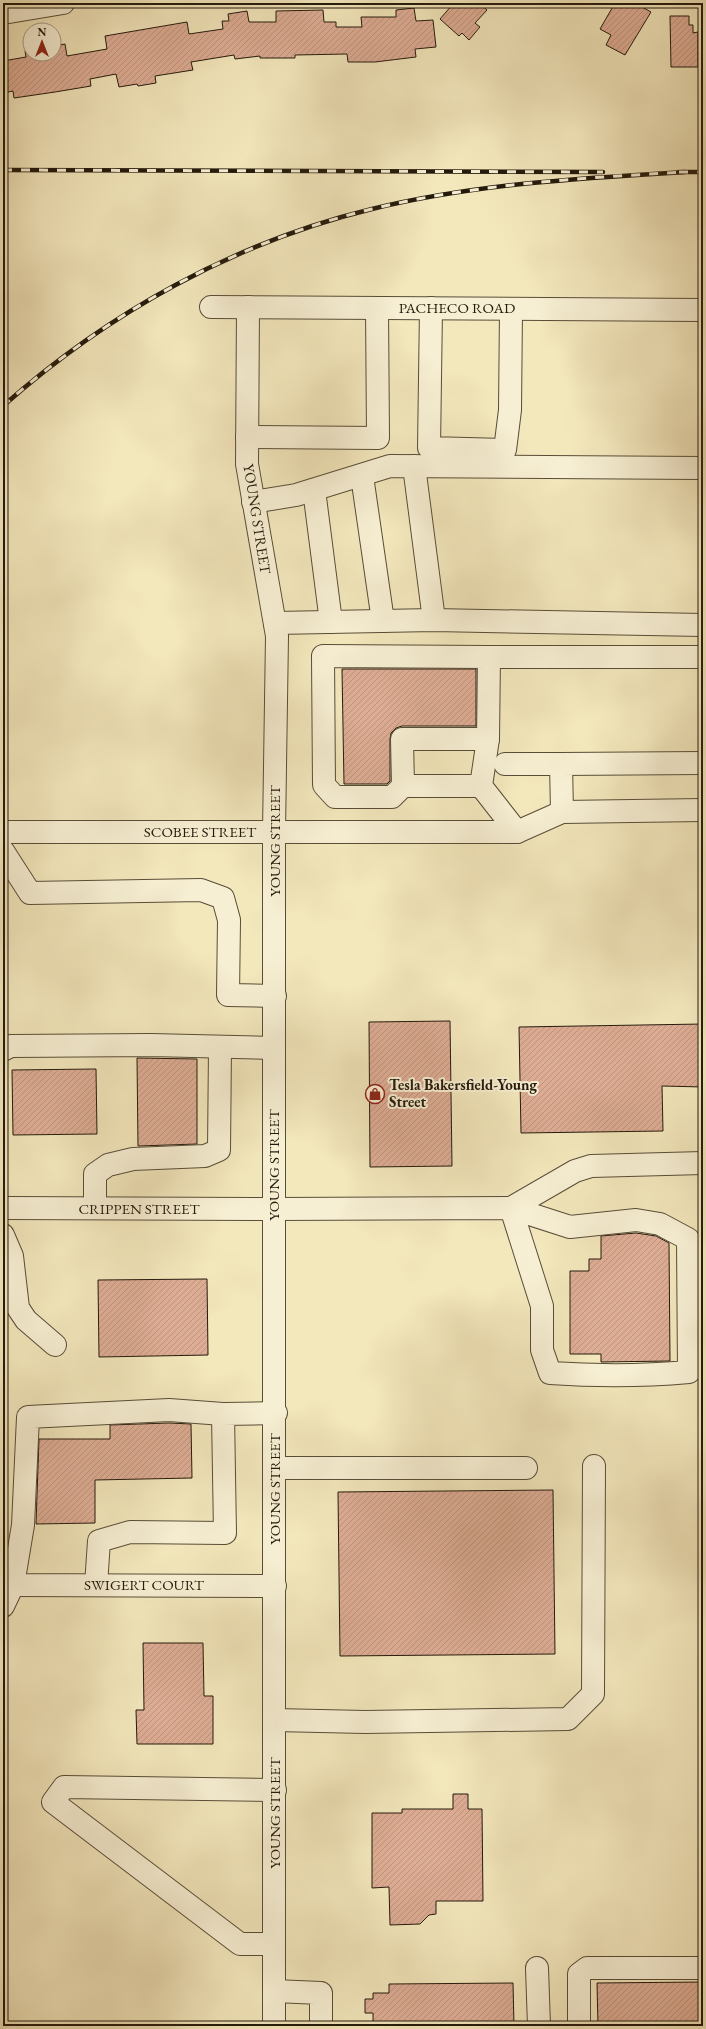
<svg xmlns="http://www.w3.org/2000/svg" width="706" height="2029" viewBox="0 0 706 2029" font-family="'EB Garamond',serif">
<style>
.building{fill:url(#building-hatch);stroke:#241a0c}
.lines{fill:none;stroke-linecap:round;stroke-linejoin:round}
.minor-casing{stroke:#584d38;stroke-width:24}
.minor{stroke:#f7efd3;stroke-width:22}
.rail-casing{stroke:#241a0c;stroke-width:4.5}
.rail{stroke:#f7efd3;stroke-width:3;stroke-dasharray:9;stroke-linecap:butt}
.labels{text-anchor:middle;stroke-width:4;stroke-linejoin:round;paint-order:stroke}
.street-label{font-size:15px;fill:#241a0c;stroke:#f7efd3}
.poi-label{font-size:15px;font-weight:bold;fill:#241a0c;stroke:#f7efd3;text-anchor:start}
</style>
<defs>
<pattern id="building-hatch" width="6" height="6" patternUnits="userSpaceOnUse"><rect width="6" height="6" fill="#dead95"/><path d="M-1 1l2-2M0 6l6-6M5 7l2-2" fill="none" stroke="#be947f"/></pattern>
</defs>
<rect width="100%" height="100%" fill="#f3e7bc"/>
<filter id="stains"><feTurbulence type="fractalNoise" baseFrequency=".005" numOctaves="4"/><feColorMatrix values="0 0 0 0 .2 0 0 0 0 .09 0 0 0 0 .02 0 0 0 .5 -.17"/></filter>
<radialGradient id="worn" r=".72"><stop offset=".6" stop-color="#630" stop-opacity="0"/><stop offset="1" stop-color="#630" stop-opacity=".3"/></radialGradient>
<g class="building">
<path d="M479 3 487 10 475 23 480 27 469 40 462 33 459 36 440 19 453 4Z"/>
<path d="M615 3H635L651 12 625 55 606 45 611 35 600 29Z"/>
<path d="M414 8 416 21 433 20 436 47 415 49 416 57 375 62H348L347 54 295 55V58H260V56L235 59 234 55 191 62 193 70 155 76 156 83 138 86 137 84 119 87 116 74 90 79 91 86 55 92 14 98 13 91 3 93V61L26 57 25 51 30 50V54H54V46L65 44 67 56 107 49 105 36 187 22 189 34 223 29 222 21H229L228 14 247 11 249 22H276V11L323 10 324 22H336V27H362L361 17H396V10Z"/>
<path d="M670 16H689V25H693V33L698 32V67H671Z"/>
<path d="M342 669H476V726H402L396 728 391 733 390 739V781L387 784H344Z"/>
<path d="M450 1021 452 1166 370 1167 369 1022Z"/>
<path d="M703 1024V1087L662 1086 663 1131 521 1133 519 1027Z"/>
<path d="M137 1058 197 1059V1144L138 1146Z"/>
<path d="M96 1069 97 1134 13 1135 12 1070Z"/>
<path d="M636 1233 656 1236 669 1243 670 1361 601 1362V1354H570V1271H589V1259H601V1236Z"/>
<path d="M207 1279 208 1355 99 1357 98 1280Z"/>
<path d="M169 1423 191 1424 192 1478 95 1480V1523L36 1524 39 1439H110V1425Z"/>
<path d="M553 1490 555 1654 340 1656 338 1492Z"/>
<path d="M143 1643H203L204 1696H213V1744H137L136 1710H144Z"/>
<path d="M453 1794H468V1809H482L483 1901H436V1914L429 1915 420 1924 390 1925 389 1887 372 1888V1813H402V1809H453Z"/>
<path d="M703 1982V2026H598L597 1983Z"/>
<path d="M513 1983 514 2026H373V2013H365V1999H373V1993H389V1984Z"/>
</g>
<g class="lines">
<defs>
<g id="minor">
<path d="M3 13 63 3"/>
<path d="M211 307 703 310"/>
<path d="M248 307 247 464 277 636 274 832V2026"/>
<path d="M431 308 429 448 505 450 510 410 511 309"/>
<path d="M247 437 378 438 377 308"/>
<path d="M414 466 434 620"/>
<path d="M362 476 383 621"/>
<path d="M314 490 331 622"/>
<path d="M253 502 296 495 390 466 703 468"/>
<path d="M275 623 434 620 703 625"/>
<path d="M489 657H703"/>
<path d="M505 764H561"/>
<path d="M403 786 402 739H488"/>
<path d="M481 786H403L392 797H335L324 785 323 656 489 657 488 739 481 786 517 832"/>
<path d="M562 812 561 764 703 763"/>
<path d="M3 832H517L562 812 703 810"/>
<path d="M3 851 30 893 201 890 223 898 229 920 228 995 275 996"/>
<path d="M3 1050 11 1046 151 1045 274 1048"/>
<path d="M3 1208 274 1209 511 1208 570 1227 636 1220 660 1224 688 1239 689 1372C643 1376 596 1376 550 1373L542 1350V1306L511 1208"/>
<path d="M95 1208V1174L108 1165 133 1159 205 1156 219 1150 220 1047"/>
<path d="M511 1208 575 1171 591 1166 703 1163"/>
<path d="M3 1235 12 1256 18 1308 26 1320 55 1345"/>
<path d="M275 1468H526"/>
<path d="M3 1582 13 1585 275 1586"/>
<path d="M13 1585 23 1525 28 1417 169 1410 223 1414"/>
<path d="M96 1585 99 1541 130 1532 225 1533 223 1414 276 1413"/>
<path d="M3 1587 13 1585 3 1606"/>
<path d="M275 1720 365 1722 568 1719 593 1694 594 1466"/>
<path d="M274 1944H240L53 1802 64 1787 275 1790"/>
<path d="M537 1968 539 2026"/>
<path d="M274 1991 321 1993V2026"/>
<path d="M579 2026V1974L587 1968H703"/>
</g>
</defs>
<use href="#minor" class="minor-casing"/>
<use href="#minor" class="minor"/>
<defs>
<g id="rail">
<path d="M3 170 603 172"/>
<path d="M679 172H703"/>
<path d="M3 406C108 313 235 242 372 209 474 184 581 178 685 172"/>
</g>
</defs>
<use href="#rail" class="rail-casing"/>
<use href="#rail" class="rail"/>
</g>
<defs>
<symbol id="shop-ring" viewBox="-11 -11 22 22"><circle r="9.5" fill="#f7efd3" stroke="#8f2418" stroke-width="1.5"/><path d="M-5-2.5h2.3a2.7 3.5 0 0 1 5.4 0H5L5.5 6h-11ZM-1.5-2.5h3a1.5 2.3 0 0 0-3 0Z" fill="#8f2418"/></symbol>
</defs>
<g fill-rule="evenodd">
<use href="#shop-ring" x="364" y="1083" width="22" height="22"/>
</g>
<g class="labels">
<g class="street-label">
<text x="457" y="313">PACHECO ROAD</text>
<text transform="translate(257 519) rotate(81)" y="5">YOUNG STREET</text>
<text x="200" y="837">SCOBEE STREET</text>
<text transform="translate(275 841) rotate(-90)" y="5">YOUNG STREET</text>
<text transform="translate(274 1165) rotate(-90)" y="5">YOUNG STREET</text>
<text x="139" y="1214">CRIPPEN STREET</text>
<text transform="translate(275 1489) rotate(-90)" y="5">YOUNG STREET</text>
<text x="144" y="1590">SWIGERT COURT</text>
<text transform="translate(275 1813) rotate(-90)" y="5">YOUNG STREET</text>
</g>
<g class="poi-label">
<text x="389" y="1090">Tesla Bakersfield-Young<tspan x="389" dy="17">Street</tspan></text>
</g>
</g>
<rect width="706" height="2029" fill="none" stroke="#f3e7bc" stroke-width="16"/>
<rect x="4" y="4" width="698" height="2021" fill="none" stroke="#241a0c" stroke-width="2"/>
<rect x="8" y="8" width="690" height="2013" fill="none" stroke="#241a0c"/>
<g transform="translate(42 42)"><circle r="19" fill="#f7efd3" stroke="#a39a83"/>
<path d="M0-3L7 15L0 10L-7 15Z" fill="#8f2418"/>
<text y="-6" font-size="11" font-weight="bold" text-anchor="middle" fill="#241a0c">N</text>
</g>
<rect width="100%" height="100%" filter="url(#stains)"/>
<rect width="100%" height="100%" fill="url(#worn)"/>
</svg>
